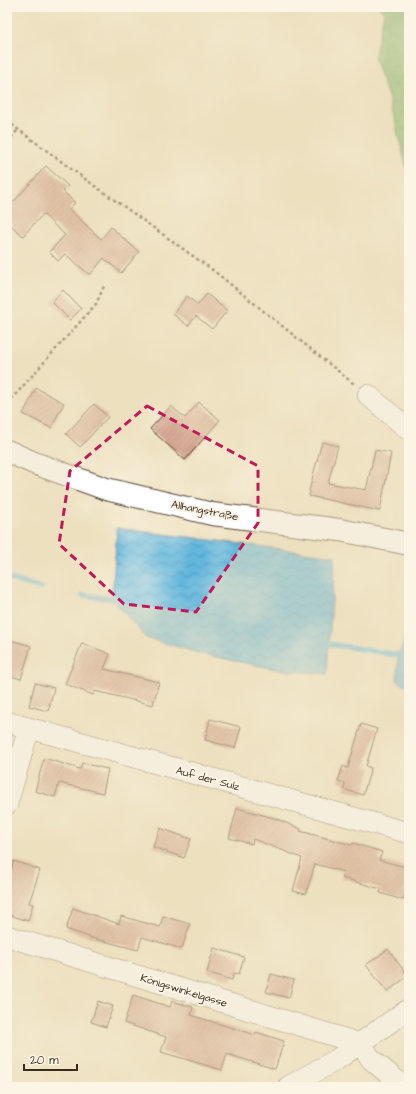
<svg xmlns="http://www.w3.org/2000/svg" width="416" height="1094" viewBox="0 0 416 1094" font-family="'Architects Daughter',sans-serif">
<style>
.forest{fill:url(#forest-crowns);stroke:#5e6f46}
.water{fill:url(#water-waves);stroke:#4e707e}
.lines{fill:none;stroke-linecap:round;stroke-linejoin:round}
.stream{stroke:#62b7de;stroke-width:5.5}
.building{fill:url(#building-hatch)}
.street-casing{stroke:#564536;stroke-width:22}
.secondary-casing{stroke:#564536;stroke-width:24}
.path{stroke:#564536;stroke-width:2.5;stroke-dasharray:3 3;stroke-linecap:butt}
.street{stroke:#fff;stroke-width:21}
.secondary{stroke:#fff;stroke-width:22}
.marked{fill:none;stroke:#c2185b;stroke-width:3;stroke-dasharray:8 5;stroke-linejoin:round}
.labels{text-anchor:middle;stroke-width:4;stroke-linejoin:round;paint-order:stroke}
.street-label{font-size:11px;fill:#3b2a1e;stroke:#fcf5e5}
</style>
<defs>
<pattern id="forest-crowns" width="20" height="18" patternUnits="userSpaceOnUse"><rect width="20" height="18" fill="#81b46e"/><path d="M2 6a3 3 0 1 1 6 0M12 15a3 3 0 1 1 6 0" fill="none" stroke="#6b935a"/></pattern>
<pattern id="water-waves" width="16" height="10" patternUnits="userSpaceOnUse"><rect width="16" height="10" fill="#62b7de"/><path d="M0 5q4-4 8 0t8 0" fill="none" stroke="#5295b3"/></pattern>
<pattern id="building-hatch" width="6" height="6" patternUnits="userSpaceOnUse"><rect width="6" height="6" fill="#d19d87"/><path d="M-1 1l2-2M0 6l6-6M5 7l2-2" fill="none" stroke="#ab806e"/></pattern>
</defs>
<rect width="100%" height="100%" fill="#fcf5e5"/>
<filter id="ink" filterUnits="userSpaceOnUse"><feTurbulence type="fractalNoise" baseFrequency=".025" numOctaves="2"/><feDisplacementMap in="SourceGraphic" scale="8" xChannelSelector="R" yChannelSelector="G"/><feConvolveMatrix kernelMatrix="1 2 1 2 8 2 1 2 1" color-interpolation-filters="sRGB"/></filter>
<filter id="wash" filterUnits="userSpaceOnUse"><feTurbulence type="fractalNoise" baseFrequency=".012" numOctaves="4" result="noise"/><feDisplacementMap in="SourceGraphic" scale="16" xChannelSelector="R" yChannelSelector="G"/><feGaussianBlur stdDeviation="0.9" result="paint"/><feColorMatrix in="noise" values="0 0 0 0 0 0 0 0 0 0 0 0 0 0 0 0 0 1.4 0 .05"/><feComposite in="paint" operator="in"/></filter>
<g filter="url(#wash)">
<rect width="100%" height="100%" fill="#ede0bf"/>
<path class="forest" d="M378 7H409V179L390 102 374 59 384 12Z"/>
<g class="water">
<path d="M117 528 335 556 327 674 279 670 202 654 146 638 112 599Z"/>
<path d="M409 630V689L397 680 398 655Z"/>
</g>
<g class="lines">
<g class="stream">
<path d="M7 578 41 588"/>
<path d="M83 595 112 599"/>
<path d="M329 644 398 655"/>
</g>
</g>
<g id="blocks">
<g class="building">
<path d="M46 166 68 186 63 191 75 203 69 209 101 239 111 227 139 252 121 273 104 258 90 275 65 254 58 261 49 252 65 235 43 214 23 236 7 222V209Z"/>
<path d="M63 290 81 309 70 320 52 302Z"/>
<path d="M207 294 227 311 212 329 196 316 188 326 173 314 187 296 198 305Z"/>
<path d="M36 388 64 403 51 428 23 414Z"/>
<path d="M199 402 220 420 185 460 150 429 171 406 185 418Z"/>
<path d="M94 404 108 417 80 447 66 434Z"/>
<path d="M322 442 338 446 328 483 366 490 375 450 391 453 380 511 309 496 310 492 309 491Z"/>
<path d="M7 639 31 646 21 679 7 675Z"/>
<path d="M82 643 110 654 104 669 159 682 153 705 95 691 93 695 65 684Z"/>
<path d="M35 683 54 688 48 711 29 706Z"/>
<path d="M210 719 241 727 235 748 205 740Z"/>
<path d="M361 724 377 729 366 766 371 768 363 795 344 789 345 783 338 781 343 766 348 768Z"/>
<path d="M44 758 80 769 82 763 108 769 103 793 59 783 55 797 35 791Z"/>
<path d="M237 808 274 818 301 829 300 831 352 845 353 843 382 852 379 860 409 868V877L403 900 380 893 381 889 342 878 344 872 315 864 306 894 293 891 302 858 253 839 252 844 229 838Z"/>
<path d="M160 828 191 839 184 858 153 847Z"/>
<path d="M14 861 40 870 29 903 33 904 28 921 7 914V882Z"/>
<path d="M73 908 119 924 121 916 160 927 163 916 190 924 182 949 142 937 138 950 92 938 66 929Z"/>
<path d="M214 948 244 957 239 974 234 973 232 980 207 972Z"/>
<path d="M388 949 408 976 387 992 366 965Z"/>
<path d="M271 974 294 980 289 998 266 992Z"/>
<path d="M133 995 170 1007 172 1001 193 1007 191 1015 255 1035 256 1032 284 1041 275 1069 227 1054 222 1070 161 1052 166 1037 124 1023Z"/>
<path d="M98 1001 113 1006 106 1027 91 1022Z"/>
</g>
</g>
</g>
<g filter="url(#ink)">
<use href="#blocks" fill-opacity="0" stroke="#564536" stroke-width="1"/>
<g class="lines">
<defs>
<g id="street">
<path d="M368 395 409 430"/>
<path d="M7 722 409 833"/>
<path d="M7 804 29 728"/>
<path d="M7 936 361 1044 371 1059 404 1087"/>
<path d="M288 1087 336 1060 409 1009"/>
</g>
<path id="secondary" d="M7 451 34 463 106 489 212 514 340 530 409 544"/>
</defs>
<use href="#street" class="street-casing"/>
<use href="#secondary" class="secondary-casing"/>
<g class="path">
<path d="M7 121 74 171 214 271 354 384"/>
<path d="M7 142 18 130"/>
<path d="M7 404 96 304 105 284"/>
</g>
<use href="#street" class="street"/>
<use href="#secondary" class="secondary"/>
</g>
</g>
<path d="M0 0H416V1094H0ZM147 406 258 466V523L196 612 124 604 59 544 70 471Z" fill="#ede0bf" fill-opacity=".55" fill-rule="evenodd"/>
<path class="marked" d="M147 406 258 466V523L196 612 124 604 59 544 70 471Z"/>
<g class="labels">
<g class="street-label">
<text transform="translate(205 510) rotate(11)" y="4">Allhangstraße</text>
<text transform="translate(208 778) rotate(15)" y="4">Auf der Sulz</text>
<text transform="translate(184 990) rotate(17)" y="4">Königswinkelgasse</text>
</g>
</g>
<rect width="416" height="1094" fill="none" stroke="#fcf5e5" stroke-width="24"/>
<path d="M24 1064v6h53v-6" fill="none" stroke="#3b2a1e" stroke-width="2"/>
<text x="30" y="1064" font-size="12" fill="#3b2a1e" stroke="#fcf5e5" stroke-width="3" paint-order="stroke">20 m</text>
</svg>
